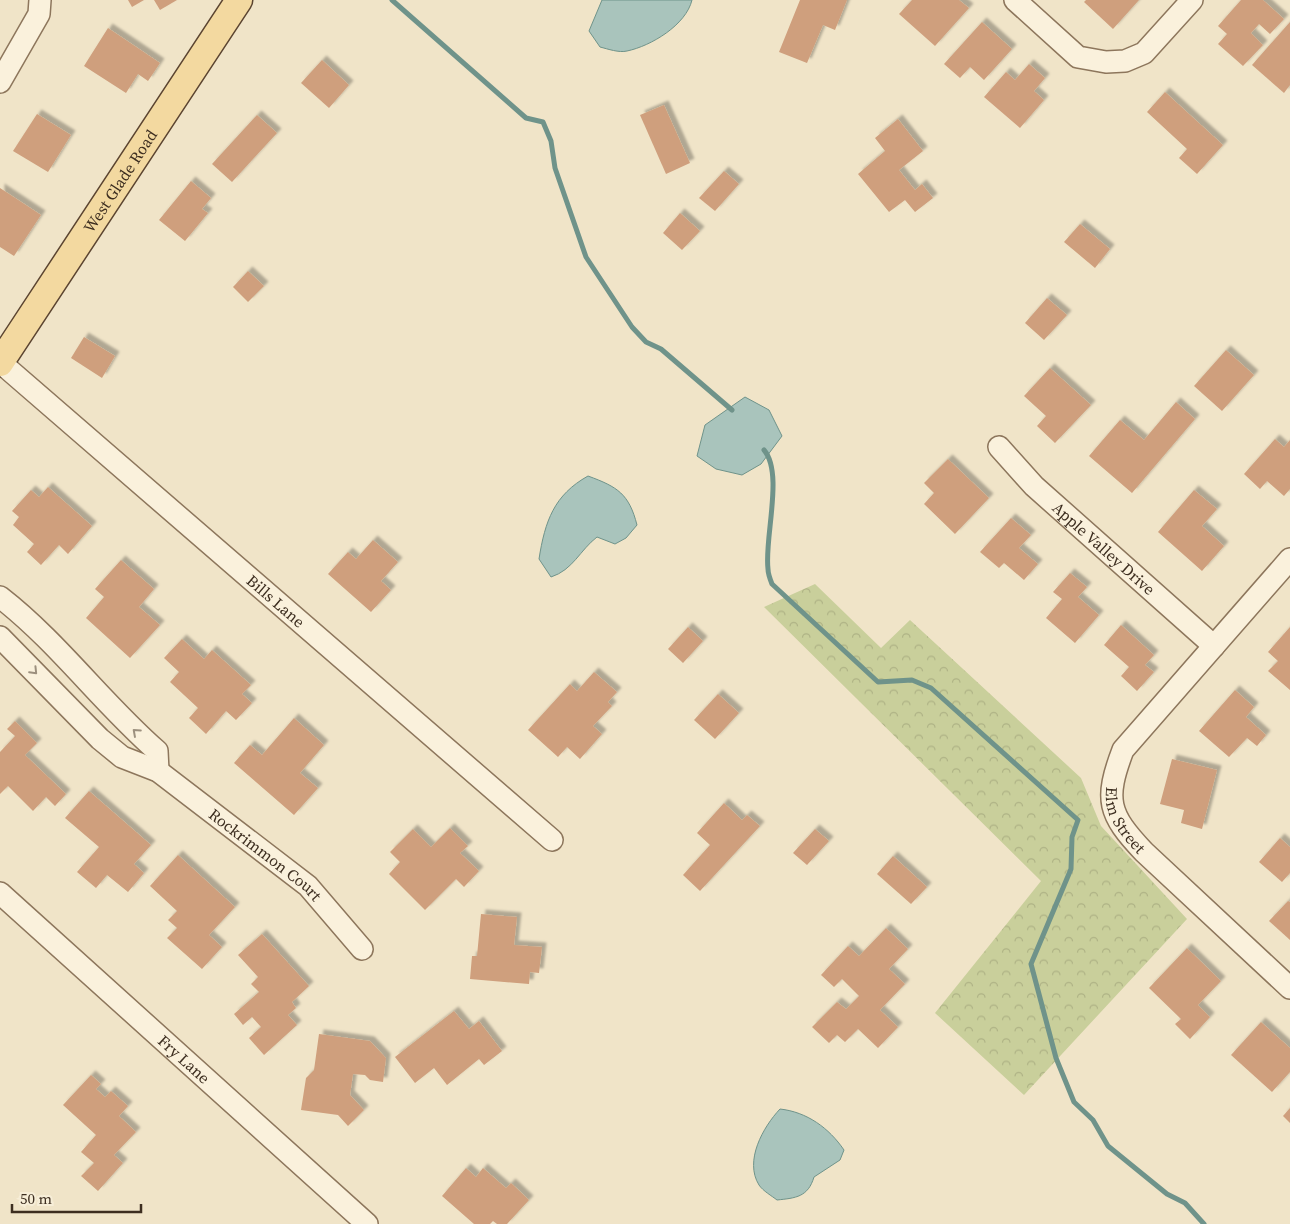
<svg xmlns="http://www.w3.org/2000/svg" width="1290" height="1224" viewBox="0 0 1290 1224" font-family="'Source Serif 4',serif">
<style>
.forest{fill:url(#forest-crowns)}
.water{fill:#a9c4bc;stroke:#6f938a}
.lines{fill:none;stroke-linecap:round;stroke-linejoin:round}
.stream{stroke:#6f938a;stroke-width:5}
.building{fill:#cf9f7d;filter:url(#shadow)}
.minor-casing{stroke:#8d765c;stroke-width:24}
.major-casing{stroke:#5b4430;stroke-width:29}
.minor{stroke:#faf1dc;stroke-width:21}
.major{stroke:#f3d9a0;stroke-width:26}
.oneway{stroke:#9c907e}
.labels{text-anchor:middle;stroke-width:5;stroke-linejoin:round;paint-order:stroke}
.street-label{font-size:16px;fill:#3d2e20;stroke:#f7eed8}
</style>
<defs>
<pattern id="forest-crowns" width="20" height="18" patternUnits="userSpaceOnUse" patternTransform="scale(1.25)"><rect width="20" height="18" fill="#c9cf9b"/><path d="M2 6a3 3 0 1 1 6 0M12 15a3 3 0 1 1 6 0" fill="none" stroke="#aeb285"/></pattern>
<filter id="shadow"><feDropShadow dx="4.5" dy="-4.5" stdDeviation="1" flood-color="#0004"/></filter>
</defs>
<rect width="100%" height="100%" fill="#f0e4c8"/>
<path class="forest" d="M815 584 881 648 910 620 1081 778 1101 826 1187 919 1024 1095 935 1013 1041 881 764 607Z"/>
<g class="water">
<path d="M602 0H692C686 25 651 46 627 51 619 53 608 49 600 47L589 31Z"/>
<path d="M745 397 769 410 782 436 761 464 742 475 716 469 697 456 705 425Z"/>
<path d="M588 476C618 487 629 494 637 525L626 538 615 544 597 537C580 550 573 570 551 577L539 559C545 521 554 495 588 476Z"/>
<path d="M780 1109C807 1112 829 1128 844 1150L840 1160 814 1177C808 1197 796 1198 777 1200 772 1196 763 1191 759 1185 744 1161 763 1127 780 1109Z"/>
</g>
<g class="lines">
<g class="stream">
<path d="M392 0 526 118 543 122 551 141 555 168 586 257 632 327 646 342 661 349 732 410"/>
<path d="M764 450C784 473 764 539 768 569 768 574 770 579 772 584L878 682 912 680 931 688 1078 820 1072 837 1071 869 1031 964 1056 1058 1074 1102 1093 1120 1108 1146 1167 1194 1185 1203 1204 1224"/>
</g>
</g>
<g class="building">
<path d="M128 0H144L132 7Z"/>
<path d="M154 0H177L160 10Z"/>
<path d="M800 0H847L835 30 823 25 807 63 779 52Z"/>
<path d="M912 0H959L969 8 935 46 899 14Z"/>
<path d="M1086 0H1139L1113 29 1084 2Z"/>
<path d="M1241 0H1263L1284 19 1270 34 1259 24 1251 33 1263 45 1243 66 1218 44 1227 34 1218 26Z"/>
<path d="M982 22 1012 49 984 80 970 67 960 78 944 64Z"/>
<path d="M1290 22V85L1284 93 1252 65Z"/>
<path d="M108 28 160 63 148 81 138 74 126 93 84 66Z"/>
<path d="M322 60 349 85 329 108 301 83Z"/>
<path d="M1029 64 1045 78 1034 91 1044 100 1020 128 984 97 1006 72 1015 80Z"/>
<path d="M1165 92 1223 145 1197 174 1179 158 1187 149 1147 112Z"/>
<path d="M664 105 690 163 666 174 640 115Z"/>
<path d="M37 114 71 135 48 172 13 151Z"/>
<path d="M257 115 277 133 232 182 212 164Z"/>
<path d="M898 119 923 151 899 170 915 190 922 184 933 198 915 212 905 200 889 212 858 174 885 151 875 138Z"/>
<path d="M724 171 739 184 715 211 699 198Z"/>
<path d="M191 181 211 198 202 209 208 213 185 241 159 220Z"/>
<path d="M0 188 41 215 14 256 0 247Z"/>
<path d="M680 213 700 231 682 250 663 233Z"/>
<path d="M1080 224 1110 249 1095 268 1064 242Z"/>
<path d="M248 271 264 286 248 302 233 287Z"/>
<path d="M1047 298 1067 315 1044 340 1025 323Z"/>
<path d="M84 337 115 356 102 378 71 358Z"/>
<path d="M1226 350 1254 375 1222 411 1194 386Z"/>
<path d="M1050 368 1091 405 1055 443 1037 426 1046 416 1024 396Z"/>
<path d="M1176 402 1195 419 1132 493 1089 456 1120 420 1144 440Z"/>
<path d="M1275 439 1284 447 1290 440V489L1284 496 1267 481 1260 489 1244 474Z"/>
<path d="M948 459 989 498 955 534 924 504 934 493 924 483Z"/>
<path d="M48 487 92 526 68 554 59 545 41 565 27 552 34 544 13 525 19 517 12 511 31 490 39 497Z"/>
<path d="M1194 490 1217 509 1202 526 1224 546 1202 571 1158 532Z"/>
<path d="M1011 518 1031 535 1019 548 1038 564 1024 580 1004 563 999 568 980 552Z"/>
<path d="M373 540 398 562 381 581 391 590 371 612 328 574 348 552 356 559Z"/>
<path d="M121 560 154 589 139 607 160 625 130 658 86 618 104 597 95 589Z"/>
<path d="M1070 573 1087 587 1078 597 1099 615 1075 643 1046 618 1062 599 1053 592Z"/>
<path d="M1121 625 1154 655 1145 665 1154 672 1137 691 1121 676 1129 667 1104 645Z"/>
<path d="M688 627 703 641 683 663 668 649Z"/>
<path d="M1290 627V690L1268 671 1278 661 1268 652Z"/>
<path d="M182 639 204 659 212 650 251 685 242 694 252 703 236 720 226 711 206 734 189 718 198 708 170 682 179 672 164 658Z"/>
<path d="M594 672 617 692 608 702 612 706 593 726 602 734 580 759 567 747 558 757 528 730 570 684 577 691Z"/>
<path d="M1235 690 1254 707 1246 717 1266 735 1257 746 1247 738 1229 757 1199 731Z"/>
<path d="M718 694 739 713 715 739 694 720Z"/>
<path d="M294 718 324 745 300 773 318 788 294 815 234 763 250 745 262 755Z"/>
<path d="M15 721 37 743 25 755 66 794 55 806 46 797 33 811 8 786 0 794V752L15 736 7 729Z"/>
<path d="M1172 759 1217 770 1202 829 1181 823 1184 810 1160 804Z"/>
<path d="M89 791 151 845 134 864 144 873 128 892 107 875 96 888 77 872 99 847 65 818Z"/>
<path d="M724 803 742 820 747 815 760 826 700 891 683 875 710 845 697 833Z"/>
<path d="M450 828 468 846 460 853 479 871 464 887 456 879 425 910 389 874 400 862 390 852 413 829 431 847Z"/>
<path d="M815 829 829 841 807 865 793 853Z"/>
<path d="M1280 838 1290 847V873L1282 882 1259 862Z"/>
<path d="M178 855 235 907 209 935 222 947 202 969 167 938 177 928 168 920 177 911 150 886Z"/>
<path d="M893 856 927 887 911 904 877 874Z"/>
<path d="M1288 901 1290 902V940L1269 921Z"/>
<path d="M481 914 517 917 514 945 542 947 539 973 530 972 529 984 470 979 472 956H477Z"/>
<path d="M886 928 908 949 889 969 905 984 880 1010 898 1027 878 1048 858 1029 845 1042 837 1035 829 1043 812 1027 837 1002 846 1009 859 996 842 979 834 987 821 975 848 946 859 956Z"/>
<path d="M262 934 309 986 292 1002 296 1008 288 1015 297 1025 264 1055 249 1038 261 1027 252 1017 243 1025 234 1014 259 992 251 984 258 977 238 955Z"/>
<path d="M1187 948 1221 981 1198 1005 1210 1017 1190 1039 1175 1024 1181 1019 1149 988Z"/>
<path d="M454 1011 469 1029 479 1021 502 1051 484 1065 479 1059 447 1085 434 1068 415 1083 395 1057Z"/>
<path d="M1261 1022 1290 1048V1072L1272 1092 1231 1055Z"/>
<path d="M319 1034 370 1041 386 1058 383 1082 370 1080 365 1075 353 1074 350 1095 364 1110 348 1126 338 1115 301 1110 306 1078 314 1070Z"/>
<path d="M91 1075 101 1084 96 1089 105 1097 111 1091 128 1106 119 1116 136 1132 114 1155 123 1163 98 1191 81 1176 94 1163 81 1152 96 1135 63 1105Z"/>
<path d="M1290 1108V1123L1283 1116Z"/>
<path d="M466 1168 476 1177 483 1168 506 1188 511 1183 529 1200 507 1224H497L493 1221 490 1224H474L442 1196Z"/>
</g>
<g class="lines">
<defs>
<g id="minor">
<path d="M1015 0 1078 57 1106 62 1125 61 1144 53 1192 0"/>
<path d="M0 82 39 14 40 0"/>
<path id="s1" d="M0 362 552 840"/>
<path id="s2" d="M999 447 1034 486 1214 646"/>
<path id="s3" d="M1290 559 1123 750C1104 800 1108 814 1144 852L1290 988"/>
<path d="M0 597C58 642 102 703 157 751L158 771"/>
<path id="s4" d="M0 637 100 739 122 757 158 771 308 886 362 949"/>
<path id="s5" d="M0 893 367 1224"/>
</g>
<g id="major">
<path id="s6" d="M0 363 239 0"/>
</g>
</defs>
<use href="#minor" class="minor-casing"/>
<use href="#major" class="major-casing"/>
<use href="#minor" class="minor"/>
<use href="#major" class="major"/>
</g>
<defs><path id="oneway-chevron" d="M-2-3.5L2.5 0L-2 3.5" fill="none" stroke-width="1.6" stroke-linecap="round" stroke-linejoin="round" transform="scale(1.25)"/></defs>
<g class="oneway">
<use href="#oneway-chevron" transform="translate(34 671) rotate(46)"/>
<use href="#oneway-chevron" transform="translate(136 732) rotate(-138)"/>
</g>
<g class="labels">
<g class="street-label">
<text dy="6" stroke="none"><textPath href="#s6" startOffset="218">West Glade Road</textPath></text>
<text dy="6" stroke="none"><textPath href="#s2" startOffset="146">Apple Valley Drive</textPath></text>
<text dy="6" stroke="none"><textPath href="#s1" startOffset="365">Bills Lane</textPath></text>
<text dy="6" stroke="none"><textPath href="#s3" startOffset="329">Elm Street</textPath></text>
<text dy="6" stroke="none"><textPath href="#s4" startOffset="346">Rockrimmon Court</textPath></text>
<text dy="6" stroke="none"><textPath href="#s5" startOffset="248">Fry Lane</textPath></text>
</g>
</g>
<path d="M12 1204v8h129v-8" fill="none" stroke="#3d2e20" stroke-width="2.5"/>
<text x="20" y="1204" font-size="15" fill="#3d2e20" stroke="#f7eed8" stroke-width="4" paint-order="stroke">50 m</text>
</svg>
